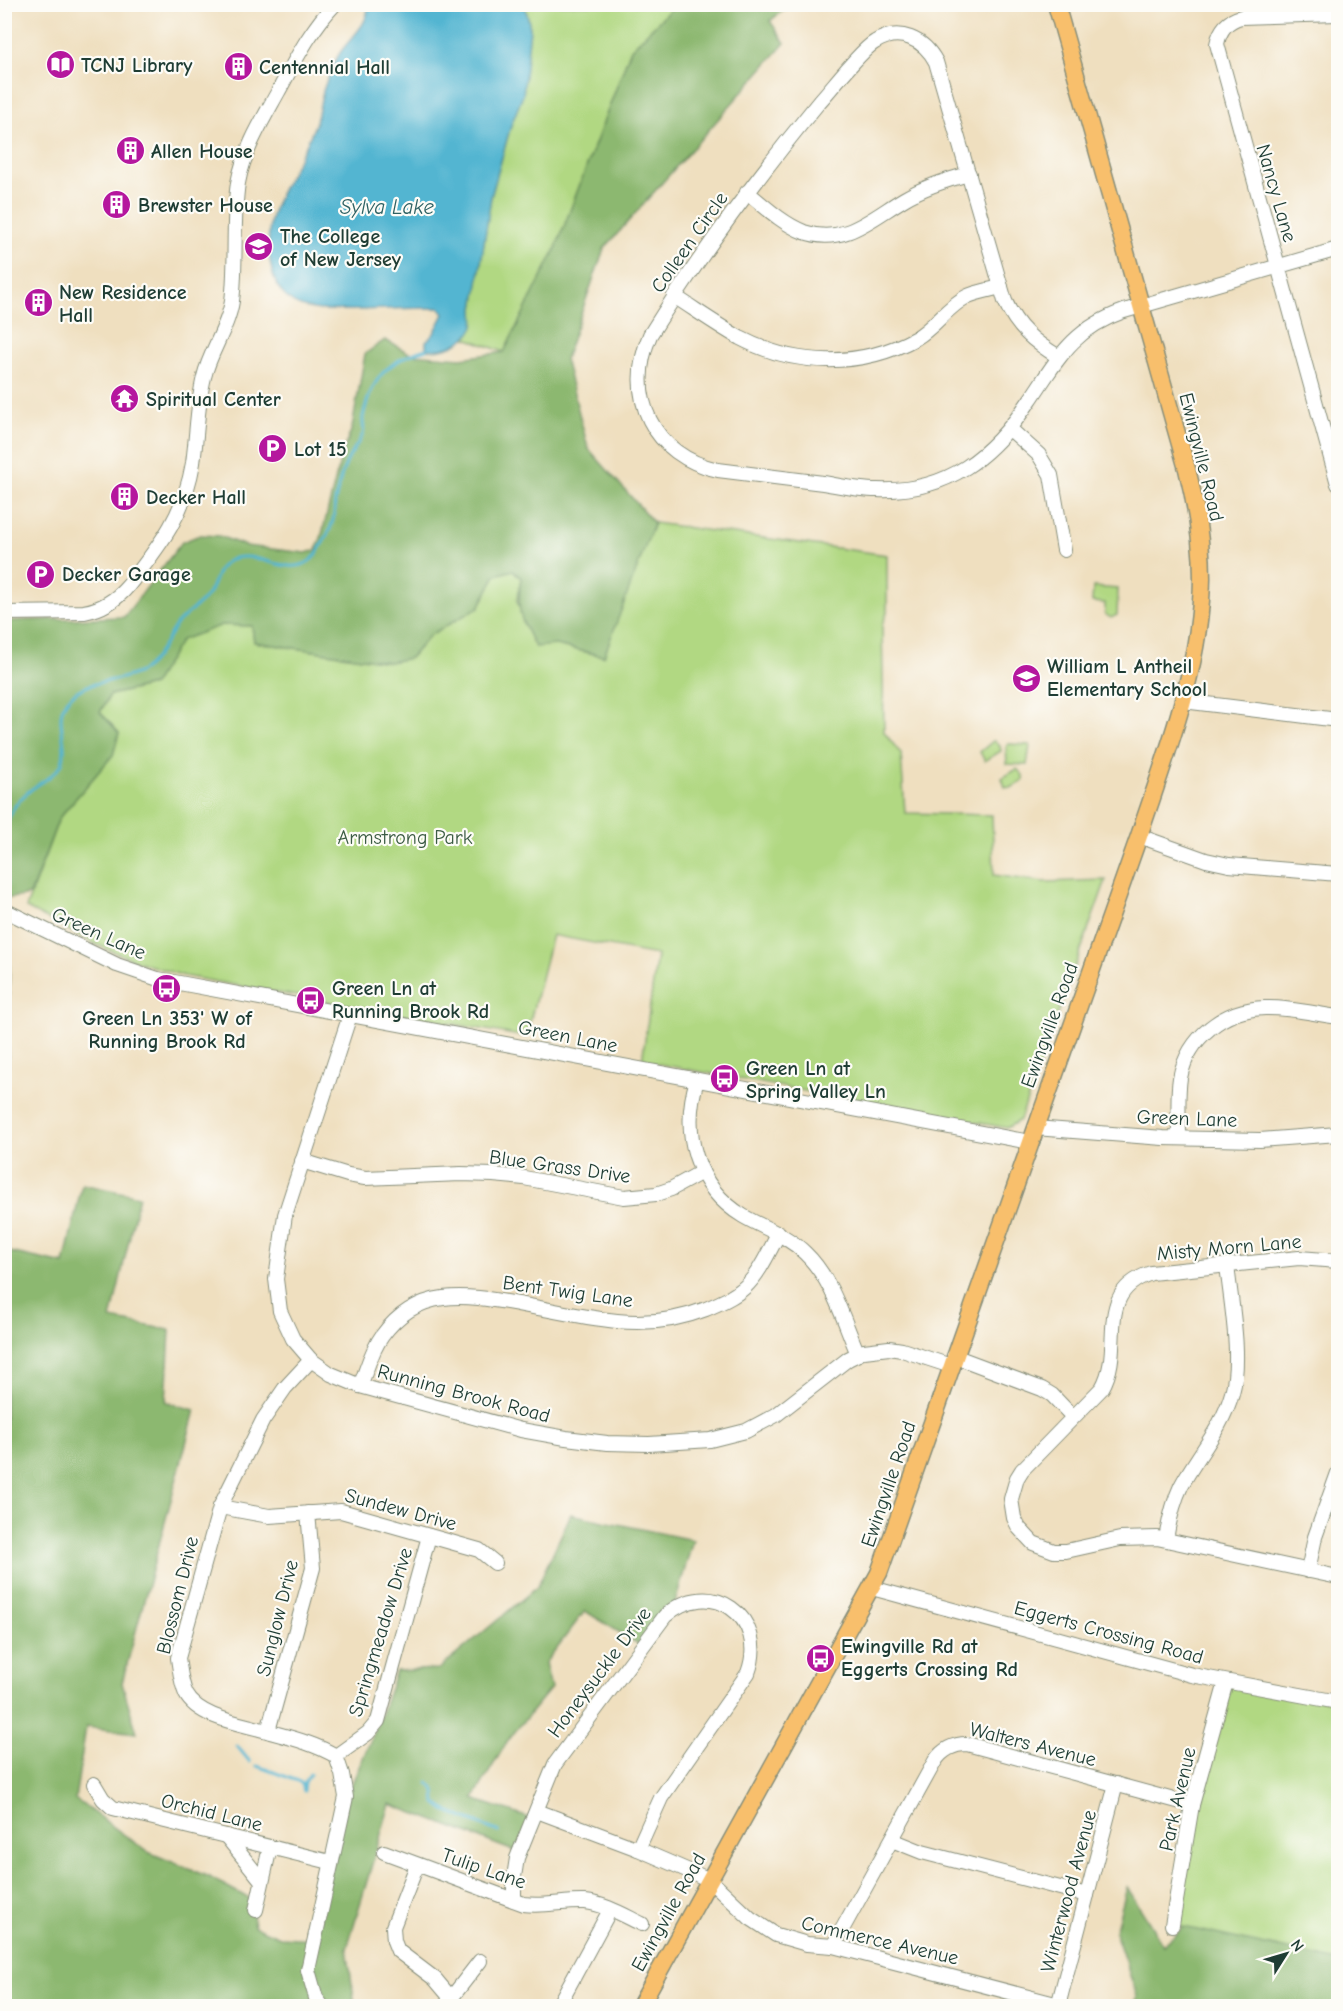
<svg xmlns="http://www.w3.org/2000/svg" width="1343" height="2011" viewBox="0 0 1343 2011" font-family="'Comic Neue',sans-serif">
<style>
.green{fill:#b1d882;stroke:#688a5b;stroke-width:1.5}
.forest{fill:#8cb870;stroke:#567a52;stroke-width:1.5}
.water{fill:#52b5d1;stroke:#387982;stroke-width:1.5}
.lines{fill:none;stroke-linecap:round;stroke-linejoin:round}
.stream{stroke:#52b5d1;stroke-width:3}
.minor-casing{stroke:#878e7a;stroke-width:16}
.major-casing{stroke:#878e7a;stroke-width:19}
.minor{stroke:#fff;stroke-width:14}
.major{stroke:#f8bf6c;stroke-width:16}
.labels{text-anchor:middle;stroke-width:4.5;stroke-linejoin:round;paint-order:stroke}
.poi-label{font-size:20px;font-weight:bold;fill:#1f3d34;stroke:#fdfcf7;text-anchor:start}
.street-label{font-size:20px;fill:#1f3d34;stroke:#fdfcf7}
.park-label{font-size:20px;fill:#3c5c44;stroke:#fdfcf7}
.water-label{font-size:21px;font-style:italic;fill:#2e6163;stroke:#fdfcf7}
</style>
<rect width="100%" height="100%" fill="#fdfcf7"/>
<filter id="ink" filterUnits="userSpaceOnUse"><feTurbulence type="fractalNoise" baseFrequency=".0167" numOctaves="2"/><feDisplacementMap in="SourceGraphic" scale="12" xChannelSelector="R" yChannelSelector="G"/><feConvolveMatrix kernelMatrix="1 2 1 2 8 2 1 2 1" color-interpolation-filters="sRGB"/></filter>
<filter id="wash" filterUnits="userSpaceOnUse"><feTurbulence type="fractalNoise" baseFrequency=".008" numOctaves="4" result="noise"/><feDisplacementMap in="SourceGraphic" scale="24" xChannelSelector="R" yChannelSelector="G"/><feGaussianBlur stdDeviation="1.35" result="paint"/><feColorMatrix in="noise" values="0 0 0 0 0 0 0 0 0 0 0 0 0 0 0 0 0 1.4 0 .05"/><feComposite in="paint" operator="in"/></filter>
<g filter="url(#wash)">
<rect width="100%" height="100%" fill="#efdfbf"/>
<g class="green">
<path d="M525 5H675L631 49 556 248 504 352 466 338 474 326V309L491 197 511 125 523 95 530 28Z"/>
<path d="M654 523 887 555V613L882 625 884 732 901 754 905 813 992 815 994 875 1044 882 1106 880 1020 1120 1007 1128 642 1061 657 955 552 935 526 1037 184 976 139 962 95 944 26 908 59 818 113 755 119 733 100 712 110 695 153 685 180 640 222 625 252 626 254 642 389 662 410 658 430 635 479 607 496 575 513 570 521 578 517 601 535 646 556 645 603 656Z"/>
<path d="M1093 587 1118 589 1117 615 1111 618 1105 614V603L1092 602Z"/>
<path d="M993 741H995L1000 746 1001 751 985 761 980 752Z"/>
<path d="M1008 744 1030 745 1027 765 1007 764 1006 747Z"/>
<path d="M1017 769 1023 775V781L1011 788 1005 787 1002 778Z"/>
<path d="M1226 1682 1338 1702V1961L1172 1925Z"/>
</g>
<g class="forest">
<path d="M675 5H790L770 21 785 43 604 249 565 359 588 448 654 523 604 656 556 645 535 647C520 619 516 610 521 578L513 570 496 575 479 607 430 635 410 658 389 662 254 642 252 626 222 625 181 640 153 685 110 695 100 712 119 733 113 755 59 818 30 895 4 899V621L124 617 182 542 200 535 219 536 246 546 306 553 316 550 321 538 341 457 352 428 365 354 385 340 411 354 461 358 504 352 556 248 631 49Z"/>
<path d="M5 927 10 929 8 1066 5 1078Z"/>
<path d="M82 1184 139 1196 111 1319 170 1330 166 1402 195 1410 122 1683 137 1733 86 1727 75 1799 148 1852 209 1877 250 1899 254 1926 280 1937 315 1939 346 1797 376 1728 396 1671 439 1669 537 1587 571 1514 693 1540 674 1607 640 1645 585 1611 545 1663 551 1688 508 1740 473 1799 532 1819 519 1853 390 1804 347 1948 355 2006H5V1251L64 1264Z"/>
<path d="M1127 1887 1163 1945 1184 1927 1338 1961V2006H1135L1137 1996 1115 1932Z"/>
</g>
<path class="water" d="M368 5H525L530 28 523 95 511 125 491 197 474 309C474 315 476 323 473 328 466 343 442 352 426 349V341L433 335 444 314 440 308C413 308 385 309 358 310 340 310 321 312 304 307 287 303 276 288 272 271 257 207 293 181 314 127 319 115 320 100 324 88 327 78 333 68 337 58 346 40 369 27 368 5Z"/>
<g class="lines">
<g class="stream">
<path d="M4 834C7 811 20 796 39 784 47 779 58 772 62 763 70 741 51 716 69 698 89 676 127 685 148 666 160 655 167 638 176 625 185 614 197 607 206 597 216 585 214 568 230 560 253 547 290 580 312 559 316 556 318 551 320 548 324 540 330 532 332 523 335 516 334 508 335 501 338 490 340 476 345 466 349 454 358 445 363 434 365 429 362 422 363 417 372 376 388 361 426 349"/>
<path d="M4 864 7 883 4 906"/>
<path d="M237 1746 250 1762"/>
<path d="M257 1766 298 1781 302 1784 304 1791"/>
<path d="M428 1783 435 1790 436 1803 445 1810 499 1832"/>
<path d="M304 1789 305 1782 310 1774"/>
</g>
</g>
</g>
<g filter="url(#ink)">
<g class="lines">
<defs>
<g id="minor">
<path d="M1338 14 1241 17C1227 21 1220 29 1217 44L1338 484"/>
<path d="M747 192C764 206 783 224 804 232 844 246 872 218 904 199 924 187 946 180 969 174"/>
<path d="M674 296C696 310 717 325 740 338 795 367 862 368 916 338 935 327 947 307 966 297 976 292 989 290 1001 287"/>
<path d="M1059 357C1034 342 1017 328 1005 301L936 62C924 39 899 27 875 42 861 50 832 88 819 102 758 176 701 253 650 335 624 396 653 456 718 470 753 474 788 479 823 483 841 486 859 490 877 490 948 493 993 456 1030 400 1059 357 1073 329 1124 311L1338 249"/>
<path d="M1010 429 1039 455 1051 475 1064 550"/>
<path d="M4 613 84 612C102 609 117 599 128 586 160 545 184 516 193 463 197 435 197 405 204 377 210 351 228 328 232 301 237 262 232 222 238 183 244 150 262 121 278 92 295 61 310 30 335 4"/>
<path d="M1183 701 1338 720"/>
<path d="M1139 836 1206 860 1229 865 1338 874"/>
<path d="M4 910 117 965 158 979 1030 1142"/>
<path d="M350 1015 285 1215 276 1279 280 1311 293 1339 311 1360 331 1374 360 1386 521 1430 566 1438 607 1443 649 1444 710 1440 746 1431 776 1415 848 1359 864 1351 889 1348 902 1350 951 1366"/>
<path d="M697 1080C681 1131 695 1187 743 1216 765 1229 787 1235 805 1253 833 1280 843 1320 858 1354"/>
<path d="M1035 1128 1163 1138 1260 1140 1338 1134"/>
<path d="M1179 1138C1179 1118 1177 1097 1180 1078 1188 1037 1224 1009 1265 1008 1289 1007 1315 1014 1338 1017"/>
<path d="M302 1161 348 1175 365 1178 461 1174 493 1175 524 1178 624 1197 656 1194 671 1189 702 1172"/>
<path d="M1338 1261 1299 1258 1151 1273C1092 1293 1126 1347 1102 1388L1022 1470 1017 1478 1011 1499 1014 1518 1019 1528 1033 1543 1054 1551H1066L1120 1539 1157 1538 1338 1577"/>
<path d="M954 1356 1042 1389 1052 1395 1073 1417"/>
<path d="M311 1360 285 1388 263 1420 220 1507 178 1658C180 1670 181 1683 186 1694 199 1719 245 1724 270 1732 292 1738 316 1744 336 1756L342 1774 346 1797 308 1970 316 1998 322 2006"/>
<path d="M360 1386C367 1369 371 1351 382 1336 418 1286 466 1295 518 1304 551 1310 584 1318 617 1321 646 1324 678 1320 706 1309 720 1303 734 1297 745 1287 760 1273 769 1251 779 1233"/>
<path d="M220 1507 269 1516 341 1511 479 1550 495 1563"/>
<path d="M1166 1539C1169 1521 1173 1503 1181 1486 1197 1456 1223 1427 1232 1393 1242 1358 1231 1303 1227 1265"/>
<path d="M1308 1571 1315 1537 1338 1473"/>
<path d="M872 1588 1192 1675 1338 1702"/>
<path d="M268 1731 313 1568 308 1513"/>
<path d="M336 1756 368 1733 378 1721 429 1536"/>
<path d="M94 1784 103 1799 113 1808 330 1862"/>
<path d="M537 1811 638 1849 710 1880 750 1918 776 1935 807 1944 833 1946 1059 2005"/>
<path d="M226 1836 262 1881"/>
<path d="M892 1840 922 1852 1087 1895"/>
<path d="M384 1852 524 1904C544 1907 565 1901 585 1902 605 1904 625 1916 642 1924"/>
<path d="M417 1865 393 1927 394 1941 398 1951 435 1979 451 1998"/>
<path d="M514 1900V1877L517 1858 555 1764 665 1616C710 1575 769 1617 748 1673L670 1785 661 1798 638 1849"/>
<path d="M256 1910 270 1847"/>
<path d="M1172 1925 1192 1805 1226 1682"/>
<path d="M833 1946 935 1761C943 1749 953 1744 967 1744L1192 1805"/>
<path d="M445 2006 480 1961"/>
<path d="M558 2006 610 1910"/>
<path d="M1058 2006 1116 1784"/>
</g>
<path id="major" d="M640 2006 879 1573 1139 836C1167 752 1201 667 1202 578 1202 541 1196 505 1187 469L1056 4"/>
</defs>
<use href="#minor" class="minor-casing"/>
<use href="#major" class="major-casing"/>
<use href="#minor" class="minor"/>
<use href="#major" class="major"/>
</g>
</g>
<defs>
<symbol id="library-disc" viewBox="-11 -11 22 22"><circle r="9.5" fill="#b5179e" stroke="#fdfcf7"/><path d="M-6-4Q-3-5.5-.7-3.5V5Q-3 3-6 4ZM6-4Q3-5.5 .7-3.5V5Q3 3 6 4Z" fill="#fff"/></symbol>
<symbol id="building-disc" viewBox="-11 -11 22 22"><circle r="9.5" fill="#b5179e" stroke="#fdfcf7"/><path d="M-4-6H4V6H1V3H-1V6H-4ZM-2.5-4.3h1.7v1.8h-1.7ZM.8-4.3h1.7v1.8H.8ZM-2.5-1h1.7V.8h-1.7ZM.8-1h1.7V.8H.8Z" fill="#fff"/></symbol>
<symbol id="university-disc" viewBox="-11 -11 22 22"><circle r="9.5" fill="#b5179e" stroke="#fdfcf7"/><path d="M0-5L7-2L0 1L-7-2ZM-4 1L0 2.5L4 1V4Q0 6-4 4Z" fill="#fff"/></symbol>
<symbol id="temple-disc" viewBox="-11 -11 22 22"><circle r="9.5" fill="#b5179e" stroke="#fdfcf7"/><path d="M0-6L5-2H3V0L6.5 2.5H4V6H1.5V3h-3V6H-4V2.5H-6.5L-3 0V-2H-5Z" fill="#fff"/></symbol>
<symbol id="parking-disc" viewBox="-11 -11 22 22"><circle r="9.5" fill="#b5179e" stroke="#fdfcf7"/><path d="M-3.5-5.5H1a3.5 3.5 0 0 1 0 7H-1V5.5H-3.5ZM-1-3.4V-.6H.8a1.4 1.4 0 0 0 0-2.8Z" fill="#fff"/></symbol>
<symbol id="school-disc" viewBox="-11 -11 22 22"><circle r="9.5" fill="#b5179e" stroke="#fdfcf7"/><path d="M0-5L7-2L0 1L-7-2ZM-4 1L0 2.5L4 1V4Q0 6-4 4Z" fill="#fff"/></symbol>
<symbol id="bus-disc" viewBox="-11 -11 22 22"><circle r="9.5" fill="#b5179e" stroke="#fdfcf7"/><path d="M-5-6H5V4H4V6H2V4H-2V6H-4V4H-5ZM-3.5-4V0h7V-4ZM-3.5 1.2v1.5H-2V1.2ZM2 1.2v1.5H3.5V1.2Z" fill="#fff"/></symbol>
</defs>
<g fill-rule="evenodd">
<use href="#library-disc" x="44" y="48" width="33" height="33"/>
<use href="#building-disc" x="222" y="50" width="33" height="33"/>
<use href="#building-disc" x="114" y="134" width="33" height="33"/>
<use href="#building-disc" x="100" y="188" width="33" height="33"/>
<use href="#university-disc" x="242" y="230" width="33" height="33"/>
<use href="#building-disc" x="22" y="286" width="33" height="33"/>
<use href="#temple-disc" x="108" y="382" width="33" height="33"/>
<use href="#parking-disc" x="256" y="432" width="33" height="33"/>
<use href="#building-disc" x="108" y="480" width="33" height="33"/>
<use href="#parking-disc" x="24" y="558" width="33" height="33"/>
<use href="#school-disc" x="1010" y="662" width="33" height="33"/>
<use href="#bus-disc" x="150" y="972" width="33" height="33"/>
<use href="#bus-disc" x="294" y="984" width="33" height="33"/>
<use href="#bus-disc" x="708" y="1062" width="33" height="33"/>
<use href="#bus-disc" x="804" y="1642" width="33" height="33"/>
</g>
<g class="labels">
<g class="poi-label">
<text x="81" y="72">TCNJ Library</text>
<text x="259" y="74">Centennial Hall</text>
<text x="151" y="158">Allen House</text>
<text x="138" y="212">Brewster House</text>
<text x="280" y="243">The College<tspan x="280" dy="23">of New Jersey</tspan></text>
<text x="59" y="299">New Residence<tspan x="59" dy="23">Hall</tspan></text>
<text x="146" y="406">Spiritual Center</text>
<text x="294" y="456">Lot 15</text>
<text x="146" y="504">Decker Hall</text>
<text x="62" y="581">Decker Garage</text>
<text x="1047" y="673">William L Antheil<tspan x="1047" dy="23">Elementary School</tspan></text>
<text x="332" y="995">Green Ln at<tspan x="332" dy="23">Running Brook Rd</tspan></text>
<text x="167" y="1025" text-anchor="middle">Green Ln 353' W of<tspan x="167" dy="23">Running Brook Rd</tspan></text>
<text x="746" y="1075">Green Ln at<tspan x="746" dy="23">Spring Valley Ln</tspan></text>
<text x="841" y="1653">Ewingville Rd at<tspan x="841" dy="23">Eggerts Crossing Rd</tspan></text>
</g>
<g class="street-label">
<text transform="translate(1277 193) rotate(74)" y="7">Nancy Lane</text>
<text transform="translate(689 242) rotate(-55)" y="7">Colleen Circle</text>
<text transform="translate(1202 457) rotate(76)" y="7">Ewingville Road</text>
<text transform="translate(99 933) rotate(24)" y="7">Green Lane</text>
<text transform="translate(1049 1025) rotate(-70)" y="7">Ewingville Road</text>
<text transform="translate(568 1036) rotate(11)" y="7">Green Lane</text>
<text transform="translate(1187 1118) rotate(2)" y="7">Green Lane</text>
<text transform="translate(560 1166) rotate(8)" y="7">Blue Grass Drive</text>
<text transform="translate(1229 1247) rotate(-5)" y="7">Misty Morn Lane</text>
<text transform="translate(568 1291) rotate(8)" y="7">Bent Twig Lane</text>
<text transform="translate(464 1393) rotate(15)" y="7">Running Brook Road</text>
<text transform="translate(888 1484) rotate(-71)" y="7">Ewingville Road</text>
<text transform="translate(401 1509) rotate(15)" y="7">Sundew Drive</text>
<text transform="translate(177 1595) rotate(-76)" y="7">Blossom Drive</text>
<text transform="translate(277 1618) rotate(-76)" y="7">Sunglow Drive</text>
<text transform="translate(380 1632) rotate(-73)" y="7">Springmeadow Drive</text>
<text transform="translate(1109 1632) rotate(15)" y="7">Eggerts Crossing Road</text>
<text transform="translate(599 1672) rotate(-53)" y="7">Honeysuckle Drive</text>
<text transform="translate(1033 1744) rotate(14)" y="7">Walters Avenue</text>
<text transform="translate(1177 1799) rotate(-77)" y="7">Park Avenue</text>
<text transform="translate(212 1812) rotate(14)" y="7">Orchid Lane</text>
<text transform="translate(484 1868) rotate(19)" y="7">Tulip Lane</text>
<text transform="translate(1068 1891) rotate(-75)" y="7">Winterwood Avenue</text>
<text transform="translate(668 1912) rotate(-61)" y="7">Ewingville Road</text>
<text transform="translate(880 1940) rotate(13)" y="7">Commerce Avenue</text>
</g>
<g class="park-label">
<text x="405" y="844">Armstrong Park</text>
</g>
<g class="water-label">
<text x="387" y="214">Sylva Lake</text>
</g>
</g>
<rect width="1343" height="2011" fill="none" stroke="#fdfcf7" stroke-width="24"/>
<g transform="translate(1286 1954) rotate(53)" stroke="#fdfcf7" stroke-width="4.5" paint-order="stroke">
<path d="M0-4.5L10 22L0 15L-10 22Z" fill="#1f3d34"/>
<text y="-9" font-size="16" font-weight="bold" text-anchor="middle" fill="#1f3d34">N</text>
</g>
</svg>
